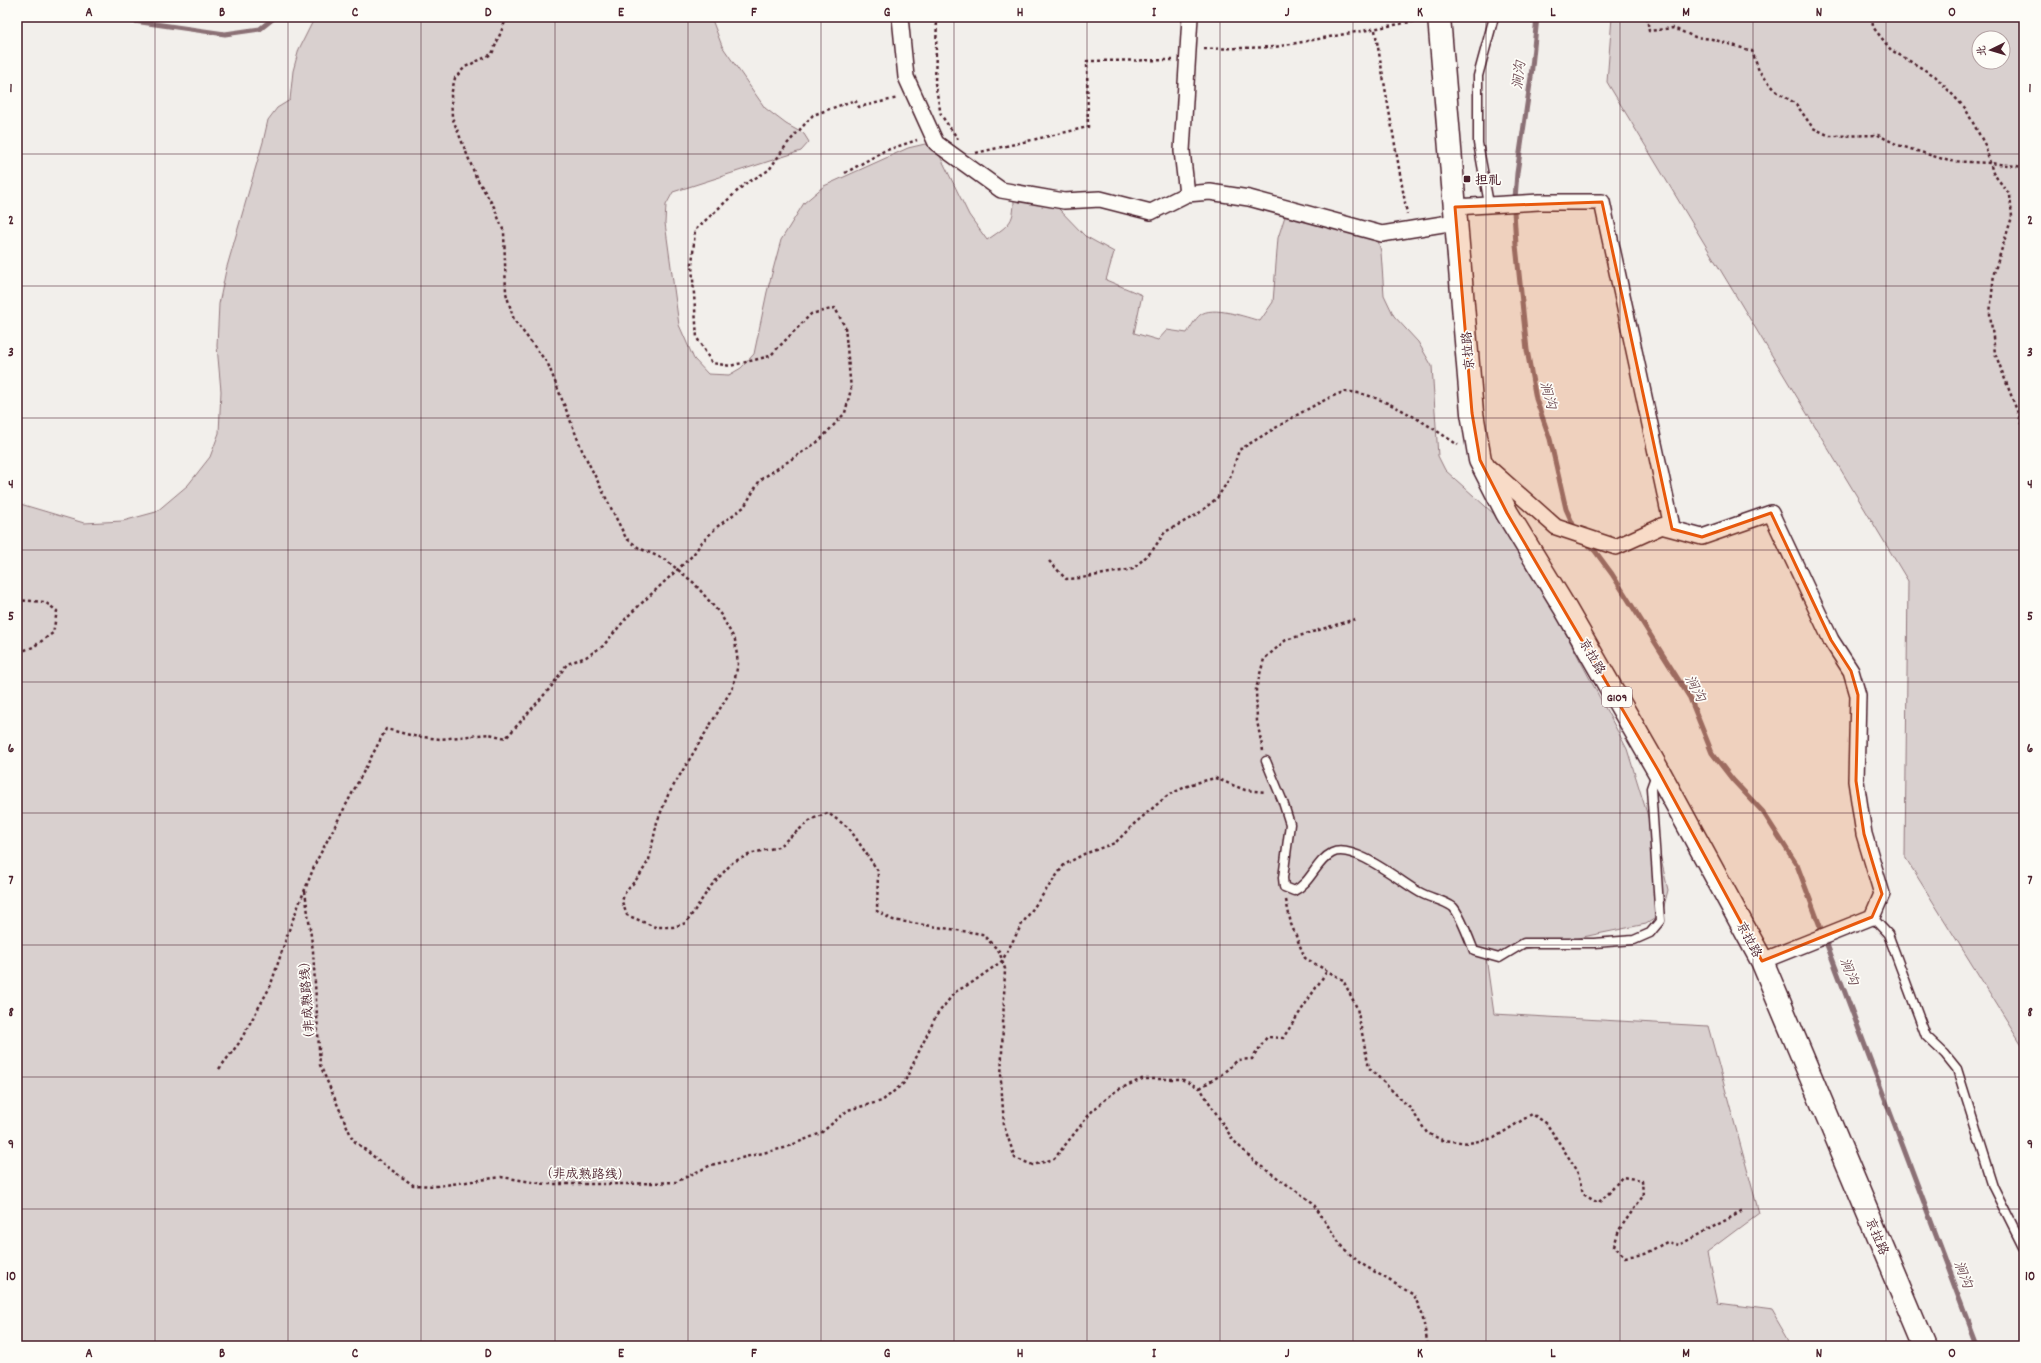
<svg xmlns="http://www.w3.org/2000/svg" width="2041" height="1363" viewBox="0 0 2041 1363" font-family="Dekko,'LXGW WenKai TC',sans-serif">
<style>
.green{fill:#d9d0cf;stroke:#92787d;fill-rule:evenodd}
.lines{fill:none;stroke-linecap:round;stroke-linejoin:round}
.stream{stroke:#8b6f75;stroke-width:5}
.service-casing{stroke:#4a1f2b;stroke-width:11}
.minor-casing{stroke:#4a1f2b;stroke-width:18}
.trunk-casing{stroke:#4a1f2b;stroke-width:25}
.path{stroke:#4a1f2b;stroke-width:2.5;stroke-dasharray:3 3;stroke-linecap:butt}
.service{stroke:#fdfcf7;stroke-width:8}
.minor{stroke:#fdfcf7;stroke-width:15}
.trunk{stroke:#fdfcf7;stroke-width:22}
.marked{fill:#e8590c;fill-opacity:0.2;stroke:#e8590c;stroke-width:3;stroke-linejoin:round}
.grid{fill:none;stroke:#4a1f2b;stroke-width:1;stroke-opacity:0.55}
.poi-dot{fill:#4a1f2b;stroke:#fdfcf7;stroke-width:1.5}
.labels{text-anchor:middle;stroke-width:3.5;stroke-linejoin:round;paint-order:stroke}
.shield{fill:#fdfcf7;stroke:#806168;stroke-width:1}
.shield-label{font-size:12px;font-weight:bold;fill:#4a1f2b}
.poi-label{font-size:13px;font-weight:bold;fill:#4a1f2b;stroke:#fdfcf7;text-anchor:start}
.street-label{font-size:13px;fill:#4a1f2b;stroke:#fdfcf7}
.water-label{font-size:14px;font-style:italic;fill:#704e56;stroke:#fdfcf7}
.neatline{fill:none;stroke:#4a1f2b;stroke-width:1.5}
.grid-label{font-size:13px;text-anchor:middle;font-weight:bold;fill:#4a1f2b}
</style>
<rect width="100%" height="100%" fill="#f2efeb"/>
<filter id="ink" filterUnits="userSpaceOnUse"><feTurbulence type="fractalNoise" baseFrequency=".025" numOctaves="2"/><feDisplacementMap in="SourceGraphic" scale="8" xChannelSelector="R" yChannelSelector="G"/><feConvolveMatrix kernelMatrix="1 2 1 2 8 2 1 2 1" color-interpolation-filters="sRGB"/></filter>
<g filter="url(#ink)">
<g class="green">
<path d="M315 17H711L722 46 765 108 786 124 804 134 809 142 801 151 673 192 666 205 665 223 679 325 694 359 708 374 729 375 741 368 754 354 767 292 781 240 804 203 824 186 908 148 925 144 937 150 969 215 987 240C1015 221 1014 222 1014 187L1033 194 1058 208 1085 236 1114 252 1106 280 1142 295 1134 333 1158 340 1167 330 1187 333C1191 327 1195 319 1200 315 1212 305 1246 317 1260 321L1273 302 1278 238 1286 213 1378 240 1381 252 1384 295 1394 316 1418 342 1432 366 1438 456 1445 470 1494 514 1521 549 1627 749 1660 855 1668 890 1662 914 1646 924 1486 957 1494 1014 1708 1026 1759 1213 1707 1252 1718 1303 1772 1310 1789 1339 1791 1346H17V503L84 523 123 521 156 512 188 485 210 457 219 433 221 391 217 346 219 304 226 270 263 142 268 120 277 108 290 100 293 71 299 49Z"/>
<path d="M1612 17H2024V1048L1905 857 1908 581 1607 82ZM1979 38H2003V62H1979Z"/>
</g>
<g class="lines">
<g class="stream">
<path d="M106 17 225 34 260 29 275 17"/>
<path d="M1537 17 1531 77 1517 173 1514 211 1516 245 1527 350 1536 399 1550 439 1566 509 1576 531"/>
<path d="M1586 543 1595 551 1612 574 1690 698 1712 753 1733 780 1763 812 1797 865 1978 1346"/>
</g>
<defs>
<g id="service">
<path d="M1489 204 1478 143V76L1494 17"/>
<path d="M1266 761 1283 802 1290 824 1283 878 1284 887 1294 891C1311 883 1316 861 1332 853 1353 842 1401 882 1419 892 1429 898 1444 900 1453 907 1460 914 1470 941 1474 951L1499 958 1524 943H1594L1634 940 1650 933 1660 921 1651 788 1656 774"/>
<path d="M1872 917 1888 934 1926 1036 1945 1054 1957 1069 1994 1187 2024 1247"/>
</g>
<g id="minor">
<path d="M900 17 906 77 936 143 1001 190 1064 201 1100 199 1151 212 1187 194 1210 192 1249 198 1382 234 1455 222"/>
<path d="M1187 194 1182 151 1190 17"/>
<path d="M1455 207 1539 202H1602L1671 522 1616 547 1556 527 1487 466"/>
<path d="M1661 526 1702 537 1771 513 1831 640 1851 671 1858 695 1856 781 1864 834 1882 894 1872 917 1762 961"/>
</g>
<path id="trunk" d="M1439 17 1472 413 1480 460 1507 513 1565 608 1658 770 1762 961 1924 1346"/>
</defs>
<use href="#service" class="service-casing"/>
<use href="#minor" class="minor-casing"/>
<use href="#trunk" class="trunk-casing"/>
<g class="path">
<path d="M507 17 492 54 465 67 455 78 451 95 452 117 476 177 494 207 504 232 506 293 514 320 548 364 582 450 626 538 639 548 666 560 694 583 721 615 735 640 738 664 733 687 668 795 657 822 649 860 640 875 624 894 622 902 627 915 655 927H673L686 923 711 886 733 862 753 853 778 847 812 819 828 813 849 828 878 871 877 911 893 920 982 934 999 951 1005 969 1001 1080 1004 1126 1015 1158 1033 1165 1054 1159 1093 1110 1117 1090 1142 1079H1181L1200 1088 1233 1140 1255 1162 1312 1202 1342 1247 1360 1263 1414 1295 1422 1314 1428 1346"/>
<path d="M937 17 935 83 941 115 958 139"/>
<path d="M1647 17 1649 31 1673 28 1695 37 1712 39 1752 51 1759 71 1776 91 1796 104 1813 128 1830 136 1878 135 1898 145 1949 161 1990 163 2024 167"/>
<path d="M1872 17 1873 27 1891 50 1935 76 1965 108 1985 145 1993 173 2010 195 2012 217 1994 273 1990 314 1995 353 2024 429"/>
<path d="M1375 30 1407 214"/>
<path d="M1204 49 1275 47 1421 20"/>
<path d="M976 153 1088 127 1087 61 1173 60"/>
<path d="M845 173 884 151 917 140"/>
<path d="M1049 561 1066 579 1081 578 1133 569 1152 551 1165 532 1198 514 1217 498 1230 478 1239 450C1268 433 1298 413 1329 398 1334 396 1341 392 1346 392 1379 391 1431 427 1458 445"/>
<path d="M17 600 45 602 57 611 53 633 33 647 17 653"/>
<path d="M1263 751 1257 721 1256 689 1264 659 1286 640 1355 619"/>
<path d="M305 891 313 951 320 1065 353 1140 383 1164 413 1185 438 1186 501 1177 545 1184H627L676 1182 711 1165 784 1148 821 1133 848 1110 882 1101 904 1083 936 1016 955 992 973 982 1002 961 1022 924 1064 865 1084 854 1115 843 1134 824 1168 795 1192 784 1215 778 1245 790 1265 792"/>
<path d="M1286 900 1291 924 1305 958 1343 980 1357 1008 1369 1068 1411 1109 1427 1133 1442 1140 1469 1143 1494 1138 1532 1114 1546 1123 1556 1138 1577 1170 1583 1194 1598 1203 1609 1193 1622 1177 1642 1180 1643 1196 1619 1230 1614 1246 1625 1257 1644 1254 1667 1242 1679 1245 1743 1211"/>
<path d="M219 1069 239 1043 270 987 291 924 316 862 386 729 414 736 440 739 489 734 506 738 551 687 567 664 586 657 603 646 628 616 693 555 702 542 718 526 744 507 760 480 819 441 845 413 851 389 845 327 835 308 811 314 770 356 730 366 712 363 697 338 692 265 695 230 745 184 769 170 787 144 813 115 855 100 859 107 898 98"/>
<path d="M1200 1088 1222 1074 1238 1060 1252 1059 1267 1037 1283 1038 1327 971"/>
</g>
<use href="#service" class="service"/>
<use href="#minor" class="minor"/>
<use href="#trunk" class="trunk"/>
</g>
</g>
<path class="marked" d="M1602 202 1672 529 1702 537 1771 513 1831 640 1851 671 1858 695 1856 781 1864 834 1882 894 1872 917 1762 961 1658 770 1507 513 1480 460 1472 413 1455 207Z"/>
<path class="grid" d="M155 17V1346M288 17V1346M421 17V1346M555 17V1346M688 17V1346M821 17V1346M954 17V1346M1087 17V1346M1220 17V1346M1353 17V1346M1486 17V1346M1620 17V1346M1753 17V1346M1886 17V1346M17 154H2024M17 286H2024M17 418H2024M17 550H2024M17 682H2024M17 813H2024M17 945H2024M17 1077H2024M17 1209H2024"/>
<rect class="poi-dot" x="1463" y="175" width="8" height="8" rx="2"/>
<g class="labels">
<rect class="shield" x="1602" y="687" width="30" height="20" rx="3"/>
<g class="shield-label">
<text x="1617" y="701">G109</text>
</g>
<g class="poi-label">
<text x="1475" y="184">担礼</text>
</g>
<g class="street-label">
<text transform="translate(1467 351) rotate(-95)" y="5">京拉路</text>
<text transform="translate(1593 656) rotate(60)" y="5">京拉路</text>
<text transform="translate(1750 939) rotate(62)" y="5">京拉路</text>
<text transform="translate(306 1000) rotate(-94)" y="5">（非成熟路线）</text>
<text transform="translate(585 1173) rotate(1)" y="5">（非成熟路线）</text>
<text transform="translate(1878 1236) rotate(67)" y="5">京拉路</text>
</g>
<g class="water-label">
<text transform="translate(1518 75) rotate(-83)" y="5">涧沟</text>
<text transform="translate(1549 395) rotate(75)" y="5">涧沟</text>
<text transform="translate(1696 688) rotate(62)" y="5">涧沟</text>
<text transform="translate(1850 971) rotate(69)" y="5">涧沟</text>
<text transform="translate(1964 1274) rotate(69)" y="5">涧沟</text>
</g>
</g>
<rect width="2041" height="1363" fill="none" stroke="#fdfcf7" stroke-width="44"/>
<g transform="translate(1991 50) rotate(265)"><circle r="19" fill="#fdfcf7" stroke="#b5a4a5"/>
<path d="M0-3L7 15L0 10L-7 15Z" fill="#4a1f2b"/>
<text y="-6" font-size="11" font-weight="bold" text-anchor="middle" fill="#4a1f2b">北</text>
</g>
<rect x="22" y="22" width="1997" height="1319" class="neatline"/>
<g class="grid-label">
<text x="89" y="16">A</text>
<text x="222" y="16">B</text>
<text x="355" y="16">C</text>
<text x="488" y="16">D</text>
<text x="621" y="16">E</text>
<text x="754" y="16">F</text>
<text x="887" y="16">G</text>
<text x="1020" y="16">H</text>
<text x="1154" y="16">I</text>
<text x="1287" y="16">J</text>
<text x="1420" y="16">K</text>
<text x="1553" y="16">L</text>
<text x="1686" y="16">M</text>
<text x="1819" y="16">N</text>
<text x="1952" y="16">O</text>
<text x="11" y="92">1</text>
<text x="2030" y="92">1</text>
<text x="11" y="224">2</text>
<text x="2030" y="224">2</text>
<text x="11" y="356">3</text>
<text x="2030" y="356">3</text>
<text x="11" y="488">4</text>
<text x="2030" y="488">4</text>
<text x="11" y="620">5</text>
<text x="2030" y="620">5</text>
<text x="11" y="752">6</text>
<text x="2030" y="752">6</text>
<text x="11" y="884">7</text>
<text x="2030" y="884">7</text>
<text x="11" y="1016">8</text>
<text x="2030" y="1016">8</text>
<text x="11" y="1148">9</text>
<text x="2030" y="1148">9</text>
<text x="11" y="1280">10</text>
<text x="2030" y="1280">10</text>
<text x="89" y="1357">A</text>
<text x="222" y="1357">B</text>
<text x="355" y="1357">C</text>
<text x="488" y="1357">D</text>
<text x="621" y="1357">E</text>
<text x="754" y="1357">F</text>
<text x="887" y="1357">G</text>
<text x="1020" y="1357">H</text>
<text x="1154" y="1357">I</text>
<text x="1287" y="1357">J</text>
<text x="1420" y="1357">K</text>
<text x="1553" y="1357">L</text>
<text x="1686" y="1357">M</text>
<text x="1819" y="1357">N</text>
<text x="1952" y="1357">O</text>
</g>
</svg>
